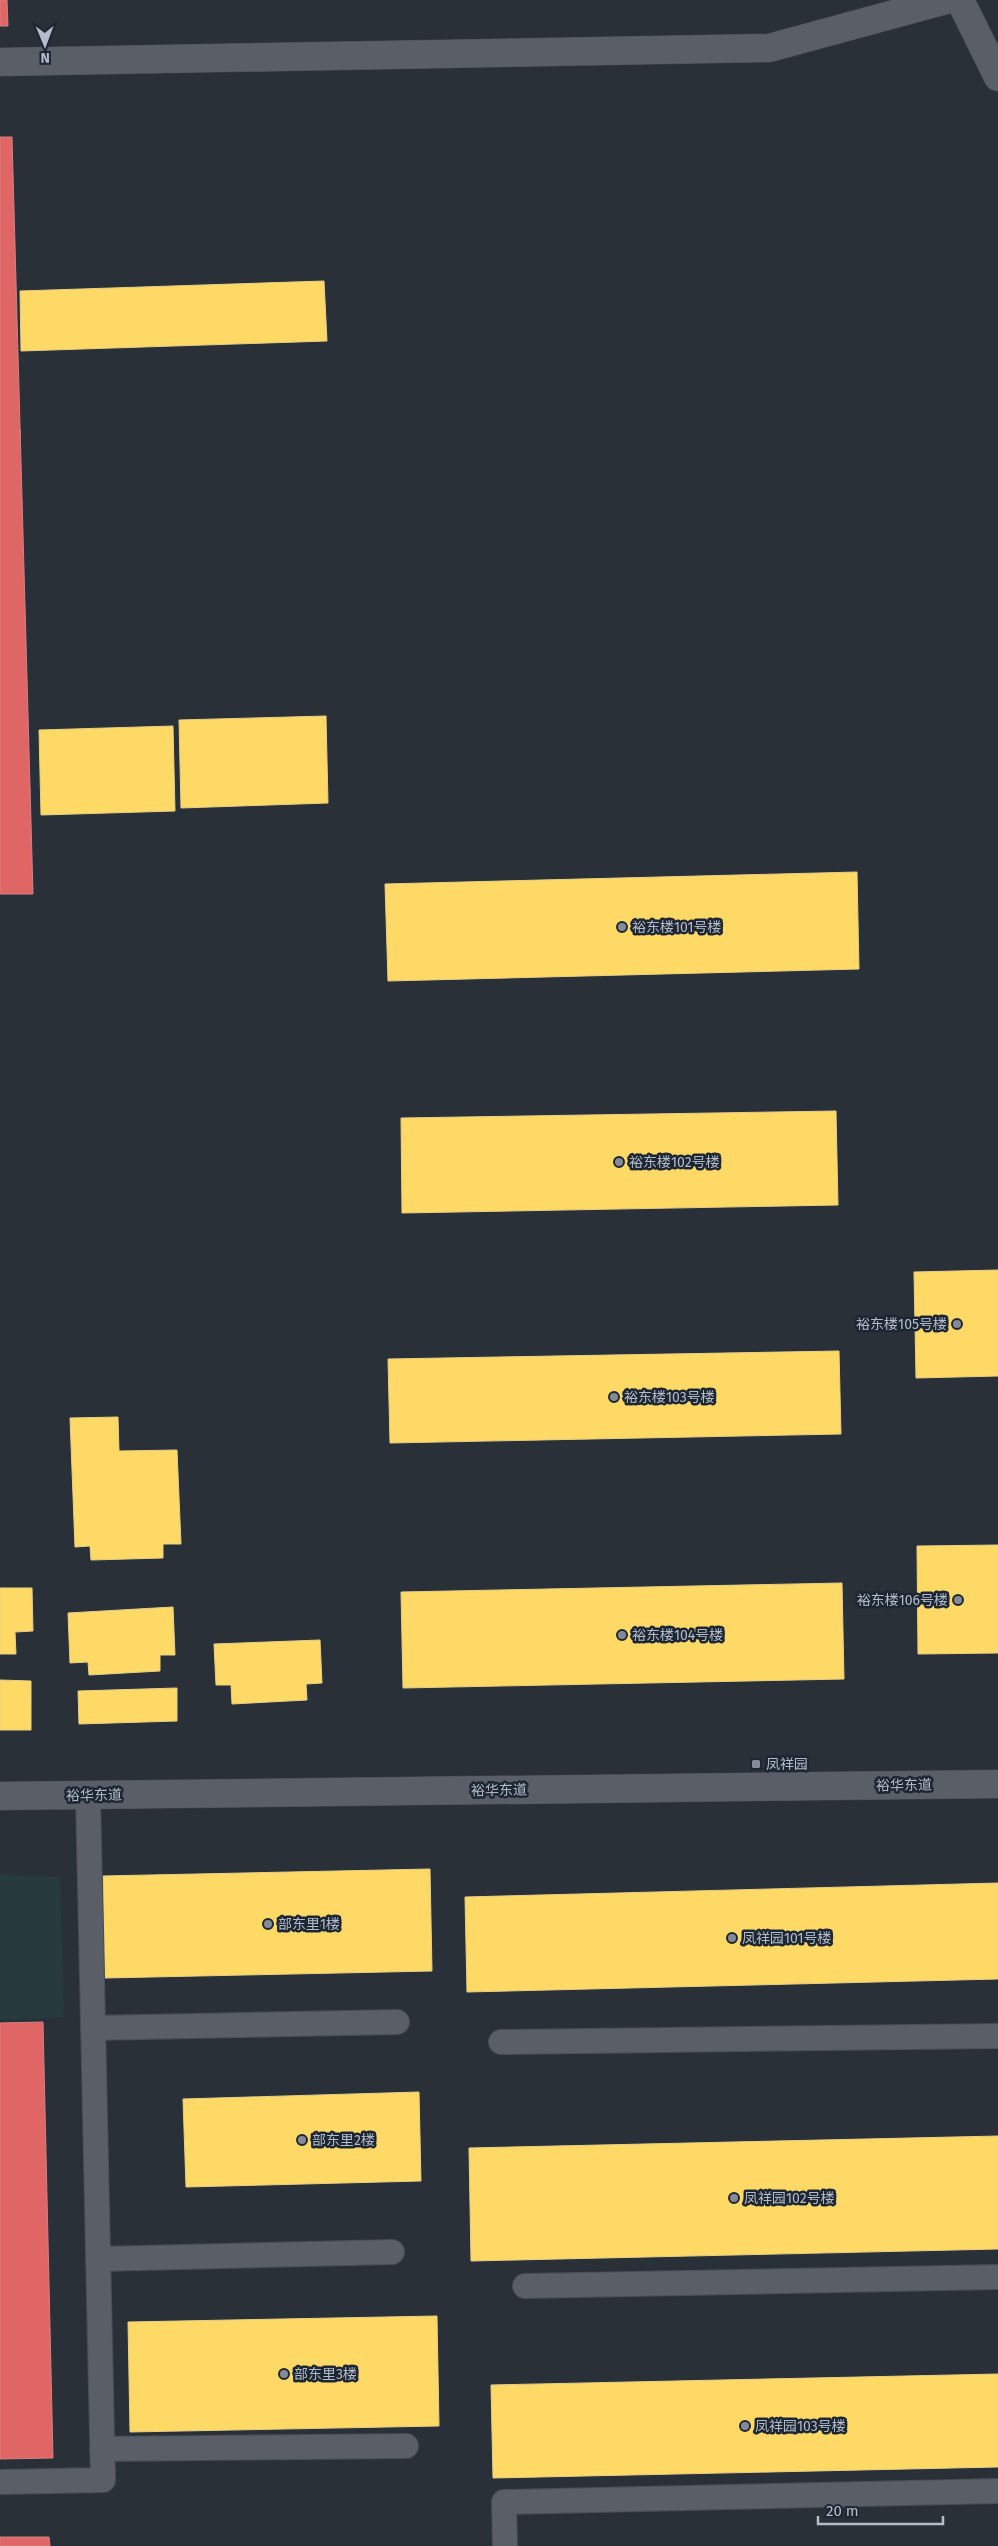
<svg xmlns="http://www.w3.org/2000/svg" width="998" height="2546" viewBox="0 0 998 2546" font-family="'Fira Sans','Noto Sans SC',sans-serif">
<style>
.green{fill:#273a3e}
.homes{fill:#ffd966;stroke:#e8d084}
.shops{fill:#e06666;stroke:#d38084}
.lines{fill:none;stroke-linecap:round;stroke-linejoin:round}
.service-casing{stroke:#484c53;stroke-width:26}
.minor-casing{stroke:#484c53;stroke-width:29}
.tertiary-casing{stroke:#484c53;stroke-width:29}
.service{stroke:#5a5e66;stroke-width:24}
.minor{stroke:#5a5e66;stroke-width:28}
.tertiary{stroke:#5a5e66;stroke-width:28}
.poi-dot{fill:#848b96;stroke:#1d2633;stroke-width:2}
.labels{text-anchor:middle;stroke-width:5;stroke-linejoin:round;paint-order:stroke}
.poi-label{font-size:14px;fill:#b4bcc9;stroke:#1d2633;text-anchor:start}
.street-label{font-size:14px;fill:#b4bcc9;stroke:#1d2633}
</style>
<rect width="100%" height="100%" fill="#2a3038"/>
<path class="green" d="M0 1874 60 1877 64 2017 0 2020Z"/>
<g class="homes">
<path d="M12 258 9 274 10 429H20V439H0V259Z"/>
<path d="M324 281 327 341 21 351 20 291Z"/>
<path d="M23 701 20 718 21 872H32V882L0 883V702Z"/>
<path d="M326 716 328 803 181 808 179 720Z"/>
<path d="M173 726 175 811 41 815 39 730Z"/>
<path d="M857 872 859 969 388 981 385 884Z"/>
<path d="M836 1111 838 1205 402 1213 401 1118Z"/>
<path d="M998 1270V1376L916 1378 914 1272Z"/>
<path d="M839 1351 841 1434 390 1443 388 1359Z"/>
<path d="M118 1417 119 1451 177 1450 181 1544H163V1558L91 1560 90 1546 75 1547 70 1418Z"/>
<path d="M998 1545V1653L918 1654 917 1546Z"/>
<path d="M842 1583 844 1679 403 1688 401 1592Z"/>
<path d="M0 1588H32L33 1631 15 1632 16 1654H0Z"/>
<path d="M173 1607 175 1655H160V1671L89 1675 88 1662 70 1663 68 1613Z"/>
<path d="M320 1640 322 1683 306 1684 307 1700 232 1704 231 1685H216L214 1644Z"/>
<path d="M0 1680 31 1681V1730H0Z"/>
<path d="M177 1688V1721L79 1724 78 1691Z"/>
<path d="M430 1869 432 1971 105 1978 103 1876Z"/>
<path d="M998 1883V1979L467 1992 465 1897Z"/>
<path d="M419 2092 421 2181 186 2187 183 2099Z"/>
<path d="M998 2136V2249L471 2261 469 2148Z"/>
<path d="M437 2316 439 2426 130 2432 128 2322Z"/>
<path d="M998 2374V2467L493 2478 491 2385Z"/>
</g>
<g class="shops">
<path d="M0 0H7L8 26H0Z"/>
<path d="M0 137H12L33 894H0Z"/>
<path d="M43 2022 53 2458 0 2459V2023Z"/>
<path d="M0 2537H49L50 2546H0Z"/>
</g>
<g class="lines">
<defs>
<g id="service">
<path d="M93 2028 397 2022"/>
<path d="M501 2042 998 2036"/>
<path d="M98 2259 392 2252"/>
<path d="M525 2286 998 2277"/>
<path d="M102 2449 406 2446"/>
<path d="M0 2482 103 2480 88 1795"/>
<path d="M505 2546 504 2502 998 2491"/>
</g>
<path id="minor" d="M0 62 769 48 946 0"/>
<g id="tertiary">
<path d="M960 0 998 77"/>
<path d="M0 1796 998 1784"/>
</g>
</defs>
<use href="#service" class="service-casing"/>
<use href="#minor" class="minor-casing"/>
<use href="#tertiary" class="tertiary-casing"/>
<use href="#service" class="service"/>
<use href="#minor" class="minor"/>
<use href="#tertiary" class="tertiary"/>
</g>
<g class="poi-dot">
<circle cx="622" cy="927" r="5"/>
<circle cx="619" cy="1162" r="5"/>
<circle cx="957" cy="1324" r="5"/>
<circle cx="614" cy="1397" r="5"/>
<circle cx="958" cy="1600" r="5"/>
<circle cx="622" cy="1635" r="5"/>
<rect x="751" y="1759" width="10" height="10" rx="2.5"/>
<circle cx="268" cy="1924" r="5"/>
<circle cx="732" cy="1938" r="5"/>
<circle cx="302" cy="2140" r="5"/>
<circle cx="734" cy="2198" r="5"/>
<circle cx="284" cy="2374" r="5"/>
<circle cx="745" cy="2426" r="5"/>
</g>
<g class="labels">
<g class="poi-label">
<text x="632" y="932">裕东楼101号楼</text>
<text x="629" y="1167">裕东楼102号楼</text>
<text x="947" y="1329" text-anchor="end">裕东楼105号楼</text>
<text x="624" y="1402">裕东楼103号楼</text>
<text x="948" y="1605" text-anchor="end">裕东楼106号楼</text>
<text x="632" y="1640">裕东楼104号楼</text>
<text x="766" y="1769">凤祥园</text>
<text x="278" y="1929">部东里1楼</text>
<text x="742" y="1943">凤祥园101号楼</text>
<text x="312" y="2145">部东里2楼</text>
<text x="744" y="2203">凤祥园102号楼</text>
<text x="294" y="2379">部东里3楼</text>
<text x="755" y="2431">凤祥园103号楼</text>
</g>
<g class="street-label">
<text transform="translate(904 1785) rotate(-1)" y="5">裕华东道</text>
<text transform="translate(499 1790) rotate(-1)" y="5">裕华东道</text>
<text transform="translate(94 1795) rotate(-1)" y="5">裕华东道</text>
</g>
</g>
<g transform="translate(45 45) rotate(179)" stroke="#1d2633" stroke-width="4" paint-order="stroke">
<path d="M0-4L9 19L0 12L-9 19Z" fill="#b4bcc9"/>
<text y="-8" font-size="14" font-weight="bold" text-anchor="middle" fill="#b4bcc9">N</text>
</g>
<path d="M818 2516v8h125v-8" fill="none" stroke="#b4bcc9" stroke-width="2.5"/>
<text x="826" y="2516" font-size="15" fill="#b4bcc9" stroke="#1d2633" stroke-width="4" paint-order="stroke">20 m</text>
</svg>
